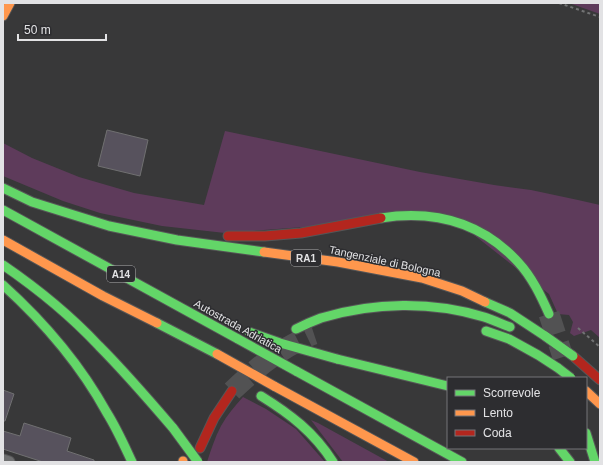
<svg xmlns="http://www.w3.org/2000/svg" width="603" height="465" viewBox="0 0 603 465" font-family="Arial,sans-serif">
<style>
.green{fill:#5e3b5b}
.building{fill:#57525d;stroke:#707071}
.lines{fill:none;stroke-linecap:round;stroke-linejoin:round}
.highway-tunnel{stroke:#525253;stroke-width:21;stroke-dasharray:21 10;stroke-linecap:butt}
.street-casing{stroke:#565657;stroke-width:13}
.fast-casing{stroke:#565657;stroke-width:11}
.slow-casing{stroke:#565657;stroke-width:11}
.jam-casing{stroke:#565657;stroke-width:11}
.path{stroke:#727374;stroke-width:2;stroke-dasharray:3 3;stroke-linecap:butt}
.street{stroke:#6e6f70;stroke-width:11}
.fast{stroke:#63d668;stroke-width:9}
.slow{stroke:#ff974d;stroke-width:9}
.jam{stroke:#b3261e;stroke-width:9}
.fast-bridge-casing{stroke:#565657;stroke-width:11;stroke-linecap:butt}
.slow-bridge-casing{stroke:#565657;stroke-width:11;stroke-linecap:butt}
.fast-bridge{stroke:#63d668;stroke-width:9}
.slow-bridge{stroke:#ff974d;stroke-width:9}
.labels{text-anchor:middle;stroke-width:3;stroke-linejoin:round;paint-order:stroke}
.shield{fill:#2d2d30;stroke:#acacae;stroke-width:1}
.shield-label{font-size:10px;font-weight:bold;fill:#e2e2e4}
.street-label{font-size:11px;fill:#e2e2e4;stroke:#2d2d30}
</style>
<rect width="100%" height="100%" fill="#383839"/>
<g class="green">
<path d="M569 3H600V14Z"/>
<path d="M225 131 420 172 494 185 531 190 578 200 600 205V338L591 330 574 336 570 333 573 322 569 315 558 314 549 294 450 216 225 233 162 226 100 213 63 201 3 176V143L32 158 79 177 134 193 204 205Z"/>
<path d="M243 397 266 409 296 429 325 462H207C211 450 215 437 221 426 227 415 235 406 243 397Z"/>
<path d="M311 420 318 423 389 462H343Z"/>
</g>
<g class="building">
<path d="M107 130 148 140 140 176 98 166Z"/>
<path d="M3 390 14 394 5 421H3Z"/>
<path d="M24 423 71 438 67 451 94 460V462H43L3 449V431L20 436Z"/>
</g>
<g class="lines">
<g class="highway-tunnel">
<path d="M549 314 563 357"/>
<path d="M232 391C252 372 272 355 297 342 303 339 308 336 314 334"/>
</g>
<defs>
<path id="street" d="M3 460 9 462"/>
<g id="fast">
<path d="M3 188 32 202 109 226 177 240 264 252"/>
<path d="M3 210 238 339"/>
<path d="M381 218C433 210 481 222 518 262 532 277 541 296 549 314"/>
<path d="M3 265C38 289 70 315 99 346 125 372 149 400 173 428"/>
<path d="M3 285C44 322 80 364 107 413 117 429 124 445 132 462"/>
<path d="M485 302 510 313 545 336"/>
<path d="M157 323 217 354"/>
<path d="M296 329C304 325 313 321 321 318 374 302 432 301 484 317 493 320 502 324 510 327"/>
<path d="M486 331 509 339 538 355 558 368"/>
<path d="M337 359 448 386"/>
<path d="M296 371 462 462"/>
<path d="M261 396C290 414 314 432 333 462"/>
<path d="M586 433 595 462"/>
<path d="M559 448 570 462"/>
</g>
<g id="slow">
<path d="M3 16 10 3"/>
<path d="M3 240 103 296 157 323"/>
<path d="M264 252 338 262 422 278 462 291 485 302"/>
<path d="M274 386 414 462"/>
<path d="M586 391 600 404"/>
<path d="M183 461V462"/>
</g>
<g id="jam">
<path d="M228 236H265L301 233 381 218"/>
<path d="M573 356 600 380"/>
<path d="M200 448 214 418 232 391"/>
</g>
</defs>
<use href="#street" class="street-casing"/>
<use href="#fast" class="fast-casing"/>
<use href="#slow" class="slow-casing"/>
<use href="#jam" class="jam-casing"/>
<g class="path">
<path d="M559 3 600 17"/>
<path d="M578 328 600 347"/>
</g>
<use href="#street" class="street"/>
<use href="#fast" class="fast"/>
<use href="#slow" class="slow"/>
<use href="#jam" class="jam"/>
<defs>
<g id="fast-bridge">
<path d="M249 332 280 343 337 359"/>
<path d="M545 336 573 356"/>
<path d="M238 339 296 371"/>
<path d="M558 368 571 378"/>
<path d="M173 428 198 462"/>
</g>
<path id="slow-bridge" d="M217 354 274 386"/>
</defs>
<use href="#fast-bridge" class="fast-bridge-casing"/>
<use href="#slow-bridge" class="slow-bridge-casing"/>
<use href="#fast-bridge" class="fast-bridge"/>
<use href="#slow-bridge" class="slow-bridge"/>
</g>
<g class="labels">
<g class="shield">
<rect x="291" y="250" width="30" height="16" rx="3"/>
<rect x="107" y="266" width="28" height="16" rx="3"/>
</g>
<g class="shield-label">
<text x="306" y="262">RA1</text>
<text x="121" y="278">A14</text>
</g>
<g class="street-label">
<text transform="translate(385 261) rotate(12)" y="4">Tangenziale di Bologna</text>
<text transform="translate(238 326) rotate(29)" y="4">Autostrada Adriatica</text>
</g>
</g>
<rect width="603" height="465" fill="none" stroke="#e2e2e4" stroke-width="8"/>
<rect x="447" y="377" width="140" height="72" fill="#2d2d30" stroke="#757578"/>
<rect x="455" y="390" width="20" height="6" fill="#63d668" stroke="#757578"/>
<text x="483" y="397" font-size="12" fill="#e2e2e4">Scorrevole</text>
<rect x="455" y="410" width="20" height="6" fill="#ff974d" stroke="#757578"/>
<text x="483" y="417" font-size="12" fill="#e2e2e4">Lento</text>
<rect x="455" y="430" width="20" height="6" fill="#b3261e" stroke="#757578"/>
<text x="483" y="437" font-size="12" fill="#e2e2e4">Coda</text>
<path d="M18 34v6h88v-6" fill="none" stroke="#e2e2e4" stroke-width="2"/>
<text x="24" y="34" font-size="12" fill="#e2e2e4" stroke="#2d2d30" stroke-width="3" paint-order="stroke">50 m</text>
</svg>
